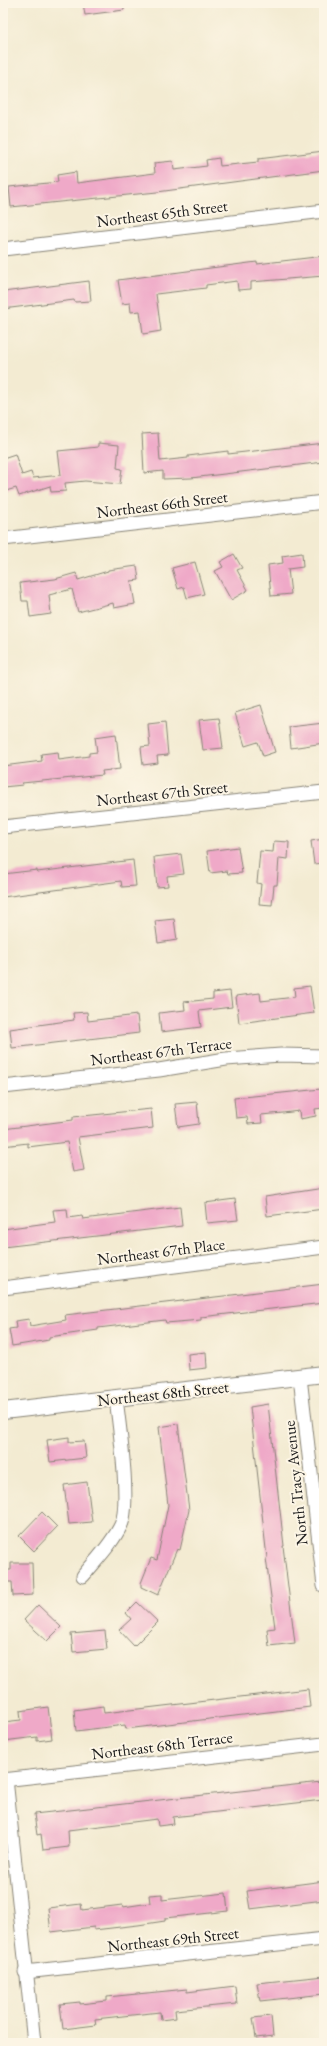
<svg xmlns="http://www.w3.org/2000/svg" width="327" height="2046" viewBox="0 0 327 2046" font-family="'EB Garamond',serif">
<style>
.building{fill:#efa9c8}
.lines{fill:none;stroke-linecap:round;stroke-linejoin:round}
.minor-casing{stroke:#888477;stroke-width:15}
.tertiary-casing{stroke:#888477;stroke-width:18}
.minor{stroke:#fff;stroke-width:13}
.tertiary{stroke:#fff;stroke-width:16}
.labels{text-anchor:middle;stroke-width:4;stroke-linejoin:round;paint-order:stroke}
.street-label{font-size:16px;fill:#1c1c1c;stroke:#fcf5e5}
</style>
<rect width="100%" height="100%" fill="#fcf5e5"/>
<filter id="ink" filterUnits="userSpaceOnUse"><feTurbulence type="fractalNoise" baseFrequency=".025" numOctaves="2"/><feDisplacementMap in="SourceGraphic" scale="8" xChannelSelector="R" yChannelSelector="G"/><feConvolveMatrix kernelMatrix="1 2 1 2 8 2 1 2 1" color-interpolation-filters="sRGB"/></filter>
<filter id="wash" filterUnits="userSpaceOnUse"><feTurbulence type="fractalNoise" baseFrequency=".012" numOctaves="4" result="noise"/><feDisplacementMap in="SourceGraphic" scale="16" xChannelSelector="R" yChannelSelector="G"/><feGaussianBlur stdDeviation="0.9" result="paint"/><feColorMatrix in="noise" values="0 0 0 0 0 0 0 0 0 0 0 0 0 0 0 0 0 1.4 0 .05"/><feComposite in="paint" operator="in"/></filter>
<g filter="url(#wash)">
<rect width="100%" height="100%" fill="#f3ebd2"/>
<g id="blocks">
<g class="building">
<path d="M83 3H124V10L85 15Z"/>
<path d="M324 151V170L157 192 11 207 9 187 58 182 57 175 76 172 77 183 155 173 154 163 173 161 174 170 207 166 206 160 219 158 220 166 258 162V159Z"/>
<path d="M324 256V276L251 282V289L238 290 237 281 206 285V288L156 294 161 331 143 334 140 311 131 312 130 303 122 304 118 280 257 262V264Z"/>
<path d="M89 281 91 301 75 302 74 300 3 309V292Z"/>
<path d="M158 433 160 461 188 458V456L228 451V454L324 443V462L191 478 163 479V471L144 473 142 434Z"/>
<path d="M98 443 119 445 117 468 122 469 120 484 85 481 65 483 66 491 51 492 50 486 19 496 16 488 6 491 3 483V458L15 454 22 475 31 472 33 478 61 475 58 451 98 447Z"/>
<path d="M302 553 303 567 288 569 291 594 271 596 268 565 283 563 282 556Z"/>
<path d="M234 554 242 568 237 570 248 590 231 600 215 571 223 567 220 562Z"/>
<path d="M195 562 204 594 187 598 184 587 178 589 172 568Z"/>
<path d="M137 566 139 580 131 581 135 604 114 608 113 603 78 612 72 589 49 595 51 614 30 617 28 601H22L20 583 55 579 76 573 78 580 108 571V570Z"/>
<path d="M261 705 275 752 263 756 258 742 245 746 235 713Z"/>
<path d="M219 718 223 748 203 750 199 720Z"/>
<path d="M165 722 168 755 157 756 158 763 143 765 141 747 150 746 148 724Z"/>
<path d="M324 723V743L291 748 289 727Z"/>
<path d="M116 734 120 769 102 771 103 775 22 783 23 785 3 787V766L42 761 41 754 58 752 59 760 89 756V753L97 752 95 737Z"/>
<path d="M324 839V863L314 864 311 841Z"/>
<path d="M274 841 289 842 288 859 279 858 277 885H274L272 905 259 904 261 884 257 883 260 851 273 852Z"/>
<path d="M238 847 242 873 228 874 227 871 210 873 207 851Z"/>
<path d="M181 854 184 874 167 876 168 886 157 887 154 857Z"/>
<path d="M133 860 136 886 122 887 121 881 3 897V874L37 870V872Z"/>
<path d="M174 919 177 940 158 943 155 921Z"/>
<path d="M310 986 314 1013 239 1023 236 996 260 993 261 1001 295 997 294 988Z"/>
<path d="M230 991 232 1007 199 1011 201 1027 161 1032 159 1013 185 1010 184 1002 213 999V993Z"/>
<path d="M87 1012 88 1021 137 1015 139 1033 12 1048 10 1029 74 1020 73 1013Z"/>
<path d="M321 1089 323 1108 315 1109 316 1116 300 1119 299 1111 283 1113 261 1115 262 1123 248 1124 247 1117 236 1118 234 1098Z"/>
<path d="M197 1102 199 1124 178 1127 175 1104Z"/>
<path d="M151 1109 153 1128 78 1137 84 1170 73 1172 67 1142 28 1147V1143L3 1146V1129L73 1120V1117Z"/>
<path d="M324 1188V1209L267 1216 265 1197Z"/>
<path d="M235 1199 238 1220 207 1223 205 1203Z"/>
<path d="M180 1207 182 1226 3 1247V1229L55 1222 53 1210 67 1209 68 1218 82 1216 83 1219Z"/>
<path d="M324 1284V1303L201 1317V1320L166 1323 165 1320 98 1328V1330L49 1337V1340L12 1346 9 1329 16 1328 15 1321 29 1319 30 1326 66 1320 65 1315Z"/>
<path d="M206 1352 207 1368 189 1370 188 1354Z"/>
<path d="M268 1404 284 1546H283L295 1643 269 1646 267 1629 275 1628 266 1558H267L250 1407Z"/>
<path d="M178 1424 189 1510 180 1550 177 1549 158 1595 141 1587V1583L151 1558 157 1560 168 1505 159 1427Z"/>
<path d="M69 1437V1442L84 1441 86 1458 50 1462 47 1440Z"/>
<path d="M87 1482 92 1522 69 1524 64 1485Z"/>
<path d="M42 1512 57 1527 34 1551 19 1536Z"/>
<path d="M11 1563H32L33 1595 13 1596 12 1582H5V1570H11Z"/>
<path d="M137 1602 158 1622 134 1646 119 1630 131 1619 126 1613Z"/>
<path d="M38 1605 61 1627 47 1641 24 1620Z"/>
<path d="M105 1631 107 1649 73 1652 71 1634Z"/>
<path d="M308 1689 310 1707 126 1729 125 1725 76 1731 74 1710 103 1706 104 1713Z"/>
<path d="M48 1707 52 1739 37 1741V1737L3 1741V1722L21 1720 20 1711Z"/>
<path d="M321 1782 323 1800 173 1817 174 1824 158 1826 157 1819 68 1830 69 1847 43 1850 41 1834 37 1835 34 1814Z"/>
<path d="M324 1881V1900L250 1909 247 1891Z"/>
<path d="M226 1893 228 1911 165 1918V1921L138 1925 94 1930V1927L51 1932 48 1908 81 1904 82 1910 122 1905 123 1907 150 1903 149 1895 162 1894V1900Z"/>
<path d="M324 1976V1994L260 2001 257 1983Z"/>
<path d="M235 1986 237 2004 175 2010 176 2018 161 2020 160 2012 95 2019 96 2025 63 2029 60 2004 80 2002V2004L107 2001V1997L187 1989V1992Z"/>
<path d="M271 2016 273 2036 256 2038 253 2018Z"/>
</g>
</g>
</g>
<g filter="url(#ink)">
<use href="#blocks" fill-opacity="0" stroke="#888477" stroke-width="1"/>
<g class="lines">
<defs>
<g id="minor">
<path d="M3 249 324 211"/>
<path d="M3 539 324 502"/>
<path d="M3 827 324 792"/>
<path d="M3 1087 159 1070 226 1059 281 1055 324 1056"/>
<path d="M3 1288 324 1247"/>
<path d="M300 1377 324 1586"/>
<path d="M83 1576C96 1560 112 1544 121 1525 131 1504 119 1425 116 1398"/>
<path d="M6 1779 34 2043"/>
<path d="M3 1780 324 1744"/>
<path d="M25 1972 324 1939"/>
</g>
<path id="tertiary" d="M3 1411 324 1374"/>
</defs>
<use href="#minor" class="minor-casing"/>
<use href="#tertiary" class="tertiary-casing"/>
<use href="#minor" class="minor"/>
<use href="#tertiary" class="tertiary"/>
</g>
</g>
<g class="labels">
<g class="street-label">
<text transform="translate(162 213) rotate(-7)" y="6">Northeast 65th Street</text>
<text transform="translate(162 504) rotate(-7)" y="6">Northeast 66th Street</text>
<text transform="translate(162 793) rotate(-6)" y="6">Northeast 67th Street</text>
<text transform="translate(161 1051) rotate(-7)" y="6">Northeast 67th Terrace</text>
<text transform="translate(161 1251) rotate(-7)" y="6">Northeast 67th Place</text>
<text transform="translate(163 1393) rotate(-6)" y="6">Northeast 68th Street</text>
<text transform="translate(295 1483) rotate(-96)" y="6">North Tracy Avenue</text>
<text transform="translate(162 1745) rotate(-7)" y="6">Northeast 68th Terrace</text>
<text transform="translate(173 1939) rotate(-6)" y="6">Northeast 69th Street</text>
</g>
</g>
<rect width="327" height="2046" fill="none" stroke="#fcf5e5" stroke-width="16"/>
</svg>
